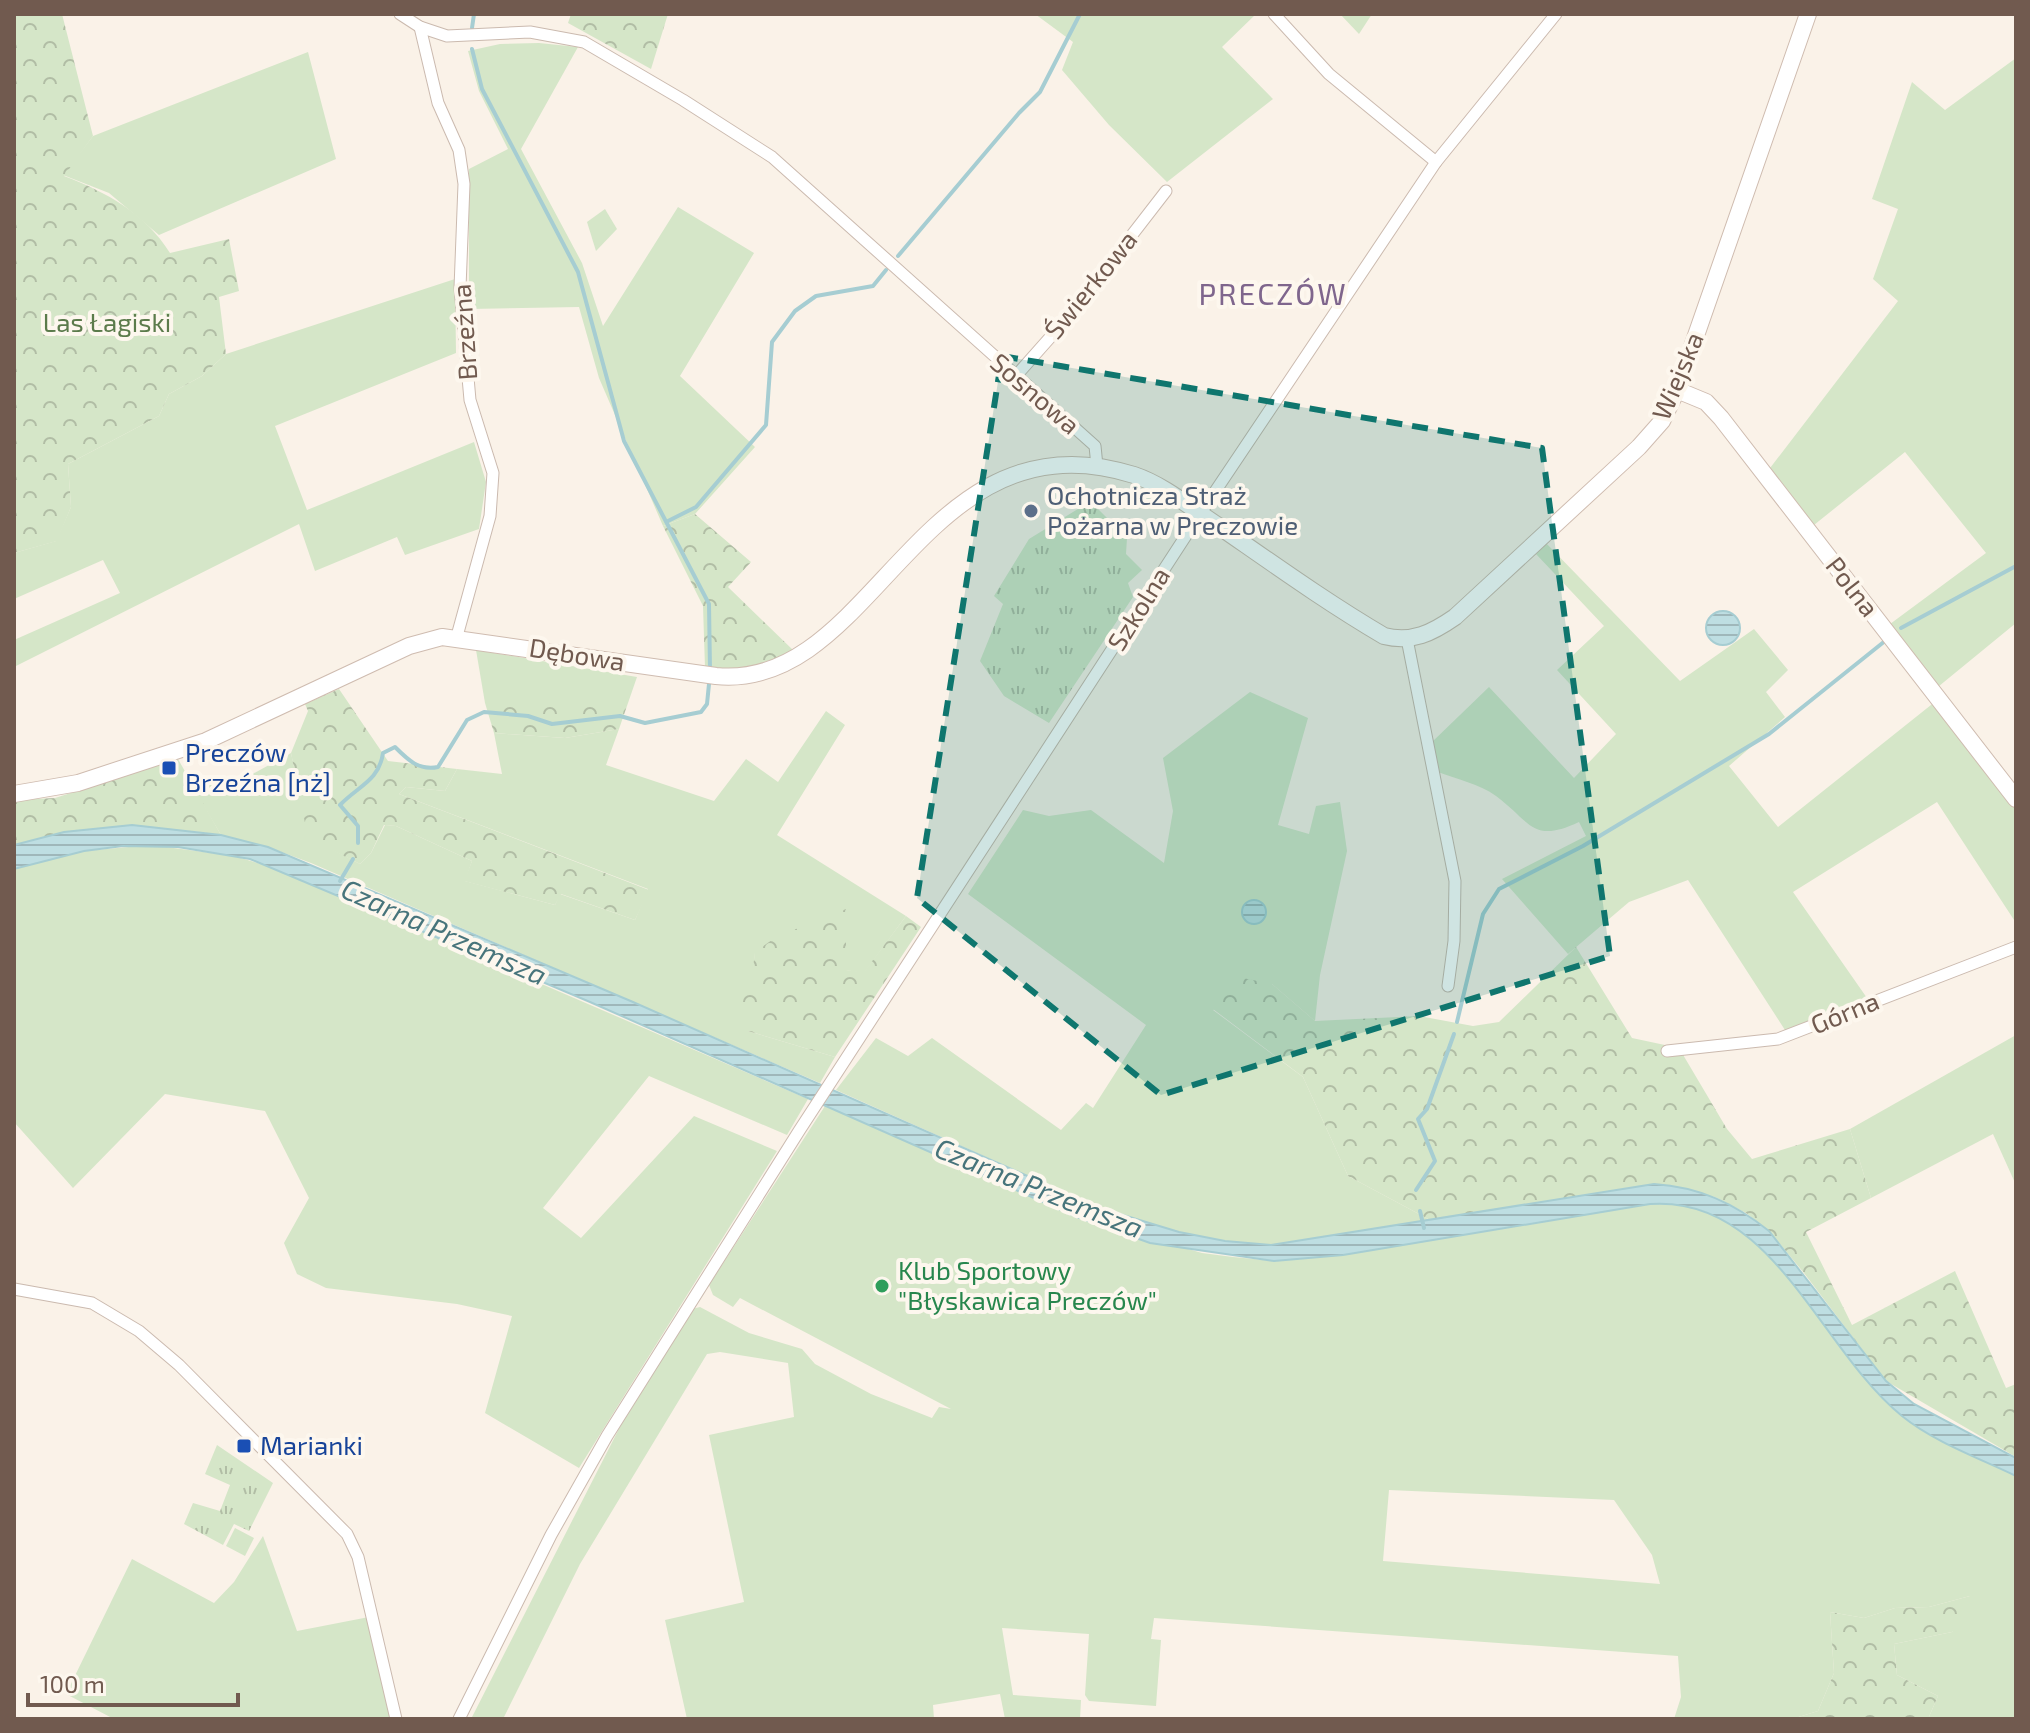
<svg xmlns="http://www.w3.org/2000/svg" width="2030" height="1733" viewBox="0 0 2030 1733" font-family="'Exo 2',sans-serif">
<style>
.grass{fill:#d5e6c8;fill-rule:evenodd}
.forest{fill:url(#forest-crowns)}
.park{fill:url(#park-tufts)}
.water{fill:url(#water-rules);stroke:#a6cdd2;stroke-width:2}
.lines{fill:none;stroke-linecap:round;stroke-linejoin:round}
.stream{stroke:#a6cdd2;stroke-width:4}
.street-casing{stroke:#cbbaaf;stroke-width:13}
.secondary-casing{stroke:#cfbcb0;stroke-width:18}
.street{stroke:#fff;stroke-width:11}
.secondary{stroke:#fff;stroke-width:16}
.marked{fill:#0f766e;fill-opacity:0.2;stroke:#0f766e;stroke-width:6;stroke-dasharray:16 10;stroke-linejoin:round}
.service-dot{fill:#5c6f8a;stroke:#fdf7ee;stroke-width:3}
.transit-dot{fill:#1a4fb4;stroke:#fdf7ee;stroke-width:3}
.leisure-dot{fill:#2e9e5b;stroke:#fdf7ee;stroke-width:3}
.labels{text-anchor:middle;stroke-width:8;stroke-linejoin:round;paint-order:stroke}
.street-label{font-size:26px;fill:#715a4f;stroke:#fdf7ee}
.park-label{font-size:26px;fill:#5b7b4b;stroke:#fdf7ee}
.service-label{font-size:26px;fill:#4e5e75;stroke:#fdf7ee;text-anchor:start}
.transit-label{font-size:26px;fill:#164399;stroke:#fdf7ee;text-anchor:start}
.leisure-label{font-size:26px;fill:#27864d;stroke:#fdf7ee;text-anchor:start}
.water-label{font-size:28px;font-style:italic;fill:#47747b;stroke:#fdf7ee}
.quarter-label{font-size:30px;letter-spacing:2px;fill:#7f668d;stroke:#fdf7ee}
</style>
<defs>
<pattern id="forest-crowns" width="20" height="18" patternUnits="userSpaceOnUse" patternTransform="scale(2)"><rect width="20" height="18" fill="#d5e6c8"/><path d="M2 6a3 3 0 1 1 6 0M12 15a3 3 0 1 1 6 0" fill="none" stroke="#b1bda5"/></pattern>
<pattern id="park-tufts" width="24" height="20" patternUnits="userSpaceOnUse" patternTransform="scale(2)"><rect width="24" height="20" fill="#d5e6c8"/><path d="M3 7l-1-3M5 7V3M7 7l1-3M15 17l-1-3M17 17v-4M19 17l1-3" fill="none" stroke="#b1bda5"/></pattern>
<pattern id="water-rules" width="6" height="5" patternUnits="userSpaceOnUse" patternTransform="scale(2)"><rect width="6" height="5" fill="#bedee2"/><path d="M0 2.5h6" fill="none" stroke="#9fb7ba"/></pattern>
</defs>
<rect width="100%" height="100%" fill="#faf2e8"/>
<g class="grass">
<path d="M1035 14H1256L1222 47 1273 99 1167 182 1109 125 1062 70 1073 42Z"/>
<path d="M1340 14H1372L1359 34Z"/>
<path d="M539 43 578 47 521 149 582 263 603 326 678 207 754 253 680 376 755 447 695 514 663 526 599 378 579 307 469 309V169L508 149 479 91 468 51 500 44Z"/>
<path d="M308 52 336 159 159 235 109 193 63 175 93 136Z"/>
<path d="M2016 58V623L1933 691 1886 627 1986 553 1905 452 1809 529 1767 472 1898 301 1873 279 1898 209 1872 199 1912 82 1945 110Z"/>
<path d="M605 209 617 229 596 251 587 222Z"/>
<path d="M455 279 456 353 275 426 307 510 474 442 486 482 479 529 405 555 397 537 315 571 299 524 14 667V640L120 593 103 560 14 599V553L56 541 71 507 68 464 159 416 169 394 202 376 226 354Z"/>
<path d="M1545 542 1680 681 1754 629 1788 670 1766 692 1785 717 1729 766 1778 827 1936 701 2016 809V923L1937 802 1793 892 1867 998 1785 1030 1688 880 1629 902 1568 954 1502 879 1586 836 1579 822C1532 844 1531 822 1496 796 1480 784 1456 779 1438 772L1431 743 1489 687 1574 778 1616 734 1557 670 1604 626 1536 554Z"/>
<path d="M476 650 637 677 628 703H485Z"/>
<path d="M1250 692 1308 718 1278 825 1309 834 1316 806 1340 802 1347 851 1320 975 1315 1021 1272 984 1213 1010 1303 1077 1348 1176 1432 1221 1271 1245 1225 1241 1179 1232 1100 1208 836 1090 876 1038 908 1056 932 1038 1061 1130 1086 1103 1093 1108 1146 1025 968 894 1023 810 1049 816 1091 810 1164 863 1173 811 1163 758Z"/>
<path d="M826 711 845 725 777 835 906 916 864 973 845 970 846 910 755 953 748 1031 835 1057 820 1083 311 863 268 847 221 835 192 786 247 777 291 753 309 837 360 864 371 853 385 825 396 826 472 861 465 881 555 905 560 894 635 920 648 889 399 794 406 787 445 791 457 769 502 774 494 733 565 738 619 729 606 765 714 801 746 759 778 782Z"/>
<path d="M151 845 234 856 271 867 808 1099 787 1135 649 1076 543 1208 581 1238 694 1116 777 1151 579 1468 485 1413 512 1316 457 1304 326 1288 297 1274 284 1243 309 1198 265 1111 165 1094 73 1188 14 1122V869L84 851Z"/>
<path d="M2016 1035V1185L1993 1134 1871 1198 1850 1129Z"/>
<path d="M825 1106 1077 1217 1202 1253 1233 1257 1274 1261 1343 1255 1650 1204C1773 1195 1819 1349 1902 1416 1934 1442 1979 1458 2016 1476V1719H1928L1938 1696 1897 1675 1894 1644 1952 1632 1970 1596 1929 1607 1895 1608 1864 1618 1830 1612 1834 1673 1818 1711 1792 1719H1674L1681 1697 1678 1656 1154 1618 1151 1639 1161 1640 1156 1706 1089 1701 1085 1695 1089 1634 1002 1628 1013 1695 1081 1700 1080 1719H1005L1000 1694 933 1705 934 1719H687L665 1620 744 1602 709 1435 794 1417 788 1363 720 1352 707 1354 580 1564 503 1719H471L625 1417 692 1309 700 1307 749 1333 802 1349 815 1364 871 1394 932 1418 939 1407 951 1409 740 1298 733 1307 713 1295 709 1285ZM1389 1490 1614 1500 1652 1555 1660 1584 1383 1561Z"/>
<path d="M235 1528 254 1538 245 1556 226 1546Z"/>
<path d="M263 1536 297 1631 369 1617 391 1719H114L66 1694 132 1559 214 1603 234 1582Z"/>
</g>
<g class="forest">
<path d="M14 14H62L93 136 64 176C106 192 145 213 170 253L229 239 239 291 219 297 226 354 202 376 169 394 159 416 68 464 71 507 57 541 14 553Z"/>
<path d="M571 14H668L651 69 568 23Z"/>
<path d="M695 514 751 562 728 587 795 652 737 671 705 668 703 606 663 526Z"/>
<path d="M339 689 388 761 457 769 445 791 406 787 399 794 649 890 635 920 561 894 555 905 464 881 472 861 396 826 384 825 371 853 360 864 308 838 291 753 308 711 305 704Z"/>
<path d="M485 703H628L619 729 565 738 494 733Z"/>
<path d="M178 759 221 835C152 824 82 828 14 845V800L55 798Z"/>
<path d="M846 909V970L864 972 906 916 921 927 835 1057 748 1031 733 1008 751 984 755 952 776 937Z"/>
<path d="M1576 947 1632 1038 1679 1048 1727 1129 1752 1159 1850 1129 1871 1198 1806 1232 1852 1325 1955 1271 2006 1388 2016 1384V1457L1886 1381 1804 1273 1769 1231 1746 1213 1715 1197 1654 1184 1432 1221 1348 1176 1303 1077 1213 1009 1233 976 1272 984 1315 1021 1419 1016 1473 1026 1499 1022Z"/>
<path d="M1970 1596 1975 1605 1952 1632 1894 1644 1897 1675 1938 1696 1928 1719H1792L1818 1711 1834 1673 1830 1612 1864 1618 1895 1608 1929 1607Z"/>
</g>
<g class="park">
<path d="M1086 504 1096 507 1127 538 1126 554 1142 570 1128 583 1133 597 1049 723 1004 696 980 661 1003 604 994 596 1029 539Z"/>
<path d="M217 1445 273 1483 249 1531 234 1524 223 1545 184 1524 193 1503 220 1511 230 1485 205 1474Z"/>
</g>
<g class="water">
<circle cx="1723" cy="628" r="17"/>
<path d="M132 825 221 835 268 847 633 1002 1100 1208 1179 1232 1225 1241 1271 1245 1654 1184C1699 1187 1734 1203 1769 1231L1886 1381 1914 1404 2016 1458V1476C1979 1458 1934 1442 1902 1416 1819 1349 1773 1195 1650 1204L1343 1255 1274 1261 1150 1243 1077 1217 590 1002 250 859 178 847 123 846 84 851 14 869V845L64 832Z"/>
<circle cx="1254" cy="912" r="12"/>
</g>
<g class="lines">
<g class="stream">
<path d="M472 28 474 14"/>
<path d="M472 49 482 89 578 272 624 441 709 604 710 670"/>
<path d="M898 256 1019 113 1040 92 1080 14"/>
<path d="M668 521 696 507 766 425 772 342 795 311 816 296 873 286 886 270"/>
<path d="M1901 628 2016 566"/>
<path d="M358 843V826L340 805C358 786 379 781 383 753L395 747C408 760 419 771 438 767L467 720 484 712 528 716 552 724 620 716 645 723 701 712 707 704 709 684"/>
<path d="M340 881 353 859"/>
<path d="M1457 1022 1483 914 1499 889 1583 846 1769 734 1885 641"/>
<path d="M1416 1190 1435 1161 1418 1119 1427 1109 1454 1034"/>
<path d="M1420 1211 1424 1228"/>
</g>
<defs>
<g id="street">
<path d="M400 14 420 27 447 36 530 32 584 42 683 100 772 157 1095 446 1097 466"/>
<path d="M1274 14 1329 74 1436 162"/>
<path d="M420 27 438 103 459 150 464 184 460 288 470 400 493 473 490 516 457 636"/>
<path d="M1015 377 1070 315 1166 191"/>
<path d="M1407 639 1455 881 1454 941 1448 986"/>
<path d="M1667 1051 1778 1039 2016 947"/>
<path d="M14 1289 92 1303 139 1331 179 1365 347 1534 358 1557 396 1719"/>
<path d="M459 1719 551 1535 607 1436 799 1131 1200 514 1436 162 1556 14"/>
</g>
<g id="secondary">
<path d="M1677 390 1706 402 1721 418 2016 799"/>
<path d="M14 794 78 783 206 741 409 646 442 637 716 676C875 692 920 408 1134 475 1164 485 1191 508 1217 525 1272 563 1326 602 1384 636 1412 643 1432 633 1455 617L1639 447 1662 421 1677 390 1808 14"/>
</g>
</defs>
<use href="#street" class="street-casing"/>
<use href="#secondary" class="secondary-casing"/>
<use href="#street" class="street"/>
<use href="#secondary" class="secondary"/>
</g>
<path class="marked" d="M1002 356 1542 448 1610 956 1161 1095 917 898Z"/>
<circle class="service-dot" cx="1031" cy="511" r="8"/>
<g class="transit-dot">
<rect x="161" y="760" width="16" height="16" rx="4"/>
<rect x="236" y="1438" width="16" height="16" rx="4"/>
</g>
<circle class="leisure-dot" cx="882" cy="1286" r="8"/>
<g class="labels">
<g class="street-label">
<text transform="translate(1091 285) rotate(-51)" y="9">Świerkowa</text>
<text transform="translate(465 332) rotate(-94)" y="9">Brzeźna</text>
<text transform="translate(1678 376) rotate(-67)" y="9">Wiejska</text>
<text transform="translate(1035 394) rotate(41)" y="9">Sosnowa</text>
<text transform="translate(1852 587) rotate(52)" y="9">Polna</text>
<text transform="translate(1139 609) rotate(-58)" y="9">Szkolna</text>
<text transform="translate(577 655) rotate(9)" y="9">Dębowa</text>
<text transform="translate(1845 1013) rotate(-22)" y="9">Górna</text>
</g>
<g class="park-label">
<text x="107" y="332">Las Łagiski</text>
</g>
<g class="service-label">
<text x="1047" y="505">Ochotnicza Straż<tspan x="1047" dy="30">Pożarna w Preczowie</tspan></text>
</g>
<g class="transit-label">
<text x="185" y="762">Preczów<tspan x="185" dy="30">Brzeźna [nż]</tspan></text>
<text x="260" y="1455">Marianki</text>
</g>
<g class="leisure-label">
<text x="898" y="1280">Klub Sportowy<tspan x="898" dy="30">"Błyskawica Preczów"</tspan></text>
</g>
<g class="water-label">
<text transform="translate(444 932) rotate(24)" y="10">Czarna Przemsza</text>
<text transform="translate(1039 1188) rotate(22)" y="10">Czarna Przemsza</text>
</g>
<g class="quarter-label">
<text x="1273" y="305">PRECZÓW</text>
</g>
</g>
<rect width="2030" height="1733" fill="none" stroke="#715a4f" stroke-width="32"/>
<path d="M28 1693v12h210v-12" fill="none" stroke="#715a4f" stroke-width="4"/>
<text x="40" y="1693" font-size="24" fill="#715a4f" stroke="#fdf7ee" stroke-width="6" paint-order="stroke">100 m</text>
</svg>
